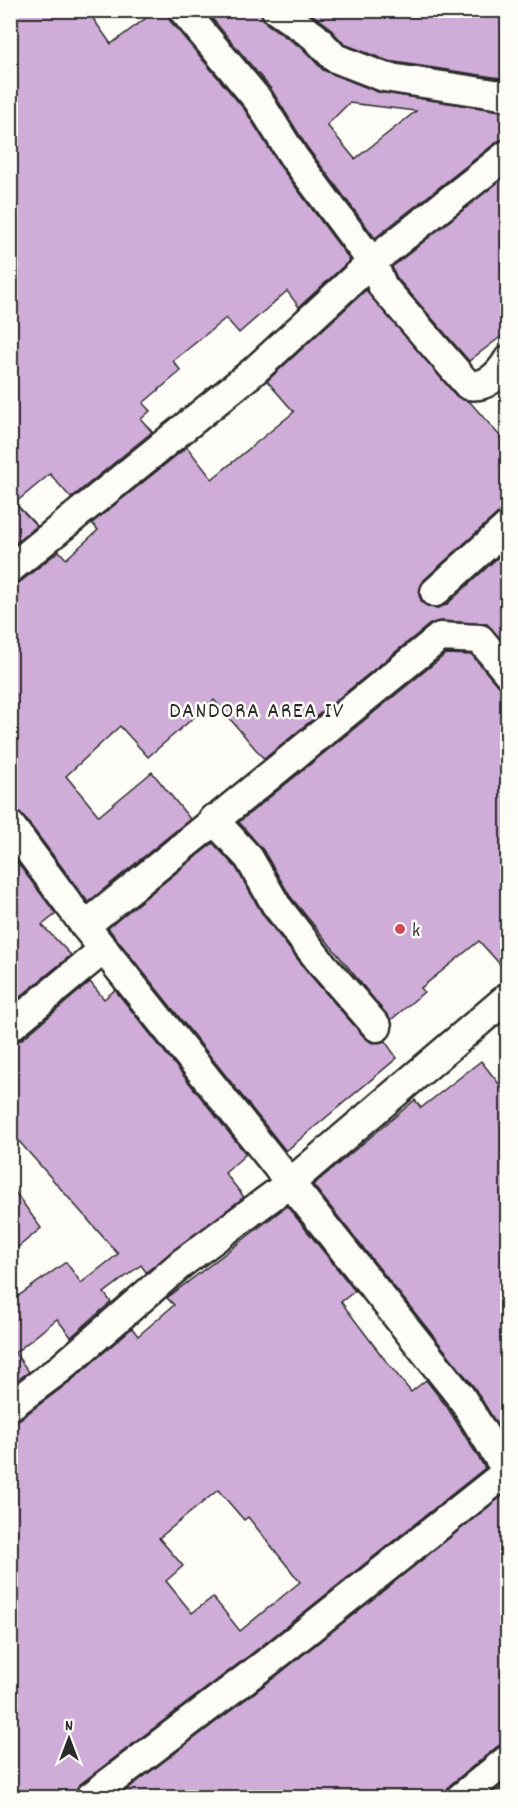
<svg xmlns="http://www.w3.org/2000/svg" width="518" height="1808" viewBox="0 0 518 1808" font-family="Dekko,sans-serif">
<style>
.building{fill:#cfadd8;stroke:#2b2b2b;stroke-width:1.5;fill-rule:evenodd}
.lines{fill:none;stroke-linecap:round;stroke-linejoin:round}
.street-casing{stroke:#2b2b2b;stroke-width:33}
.street{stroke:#fdfcf7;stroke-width:28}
.poi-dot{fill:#d1495b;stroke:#fdfcf7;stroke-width:2}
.labels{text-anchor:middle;stroke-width:5;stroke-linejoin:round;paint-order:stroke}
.poi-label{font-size:20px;fill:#2b2b2b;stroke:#fdfcf7;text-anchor:start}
.quarter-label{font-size:22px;letter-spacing:1.5px;fill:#2b2b2b;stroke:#fdfcf7}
</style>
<rect width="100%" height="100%" fill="#fdfcf7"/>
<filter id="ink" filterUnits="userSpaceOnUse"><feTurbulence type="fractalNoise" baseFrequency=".0167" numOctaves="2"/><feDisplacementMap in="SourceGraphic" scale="12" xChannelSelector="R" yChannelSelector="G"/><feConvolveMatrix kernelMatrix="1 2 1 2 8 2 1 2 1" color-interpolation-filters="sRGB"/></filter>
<g filter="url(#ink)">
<g class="building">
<path d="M10 10H87L111 44 157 10H167L170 21 245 110 280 166 350 260 299 307 287 291 239 333 226 318 173 361 181 371 143 403 150 411 141 419 152 432 71 498 50 474 15 503 37 526 10 547Z"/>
<path d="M205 10H260L267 24 303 49 323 70 378 92 507 112V138L498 141 375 238 307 147 271 89ZM349 103 416 111 355 159 327 125Z"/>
<path d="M306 10H507V79L388 61 344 44 326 24Z"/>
<path d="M507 175V332L469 361 397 278 392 267Z"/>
<path d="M366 290 456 396 470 402 507 444V510L497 514 424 580 419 595 422 603 429 607 438 608 446 605 507 549V646L487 624 441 621 430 624 264 759 214 700 148 757 120 726 66 776 99 816 152 772 190 819 88 902 23 815 10 809V585L20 582 59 551 66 559 98 530 92 523 187 447 212 479 294 412 267 381Z"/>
<path d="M446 654 472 655 496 684 507 689V972L479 941 421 988 424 992 391 1020 290 896 263 850 239 822Z"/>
<path d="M213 843 236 868 263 915 310 975 365 1038 372 1043 385 1041 397 1058 286 1151 108 928Z"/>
<path d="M10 853 56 914 42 925 71 955 10 1005Z"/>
<path d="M90 982 104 999 115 990 246 1154 225 1173 244 1197 146 1272 141 1265 104 1293 111 1302 71 1337 57 1319 15 1353 29 1372 10 1385V1302L66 1262 81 1283 118 1254 10 1131V1043L21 1040Z"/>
<path d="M481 1061 507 1094V1441L474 1387 313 1185 415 1100 421 1108Z"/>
<path d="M10 1185 41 1228 10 1254Z"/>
<path d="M287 1206 355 1291 341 1302 382 1356 411 1392 426 1380 447 1407 485 1468 259 1648 79 1785 73 1797H10V1422L20 1419 71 1381 132 1328 138 1336 174 1305 167 1298ZM218 1490 244 1520 248 1517 300 1582 240 1631 213 1597 192 1613 166 1581 183 1566 159 1538Z"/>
<path d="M507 1492V1743L498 1746 450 1785 444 1797H117L279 1674Z"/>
<path d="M507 1781V1797H487Z"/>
</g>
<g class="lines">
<defs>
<g id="street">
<path d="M183 10 258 100 293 156 372 262 383 287 468 385C486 388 499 375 508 360"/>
<path d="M276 10 314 36 335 58 384 77 508 96"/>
<path d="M10 569 254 371 372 262 508 154"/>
<path d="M435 592 508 526"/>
<path d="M213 819 249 858 276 905 322 964 377 1027"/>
<path d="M10 825 85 926 461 1397 508 1473"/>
<path d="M85 926 440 637 480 639 508 673"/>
<path d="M10 1027 104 949"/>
<path d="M10 1406 61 1368 182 1263 290 1183 508 997"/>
<path d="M89 1798 269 1661 508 1471"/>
<path d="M460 1798 508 1759"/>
</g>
</defs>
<use href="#street" class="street-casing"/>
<use href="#street" class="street"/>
</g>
</g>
<circle class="poi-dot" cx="400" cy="929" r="6"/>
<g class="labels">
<g class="poi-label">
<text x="412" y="936">k</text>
</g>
<g class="quarter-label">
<text x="257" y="717">DANDORA AREA IV</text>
</g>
</g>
<rect width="518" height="1808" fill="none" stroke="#fdfcf7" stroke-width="36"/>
<rect x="18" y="18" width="482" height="1772" fill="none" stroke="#2b2b2b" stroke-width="2" filter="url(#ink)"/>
<g transform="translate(69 1739)" stroke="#fdfcf7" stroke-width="4.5" paint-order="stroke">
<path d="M0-4.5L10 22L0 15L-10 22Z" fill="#2b2b2b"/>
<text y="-9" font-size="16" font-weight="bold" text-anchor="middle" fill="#2b2b2b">N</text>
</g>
</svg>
